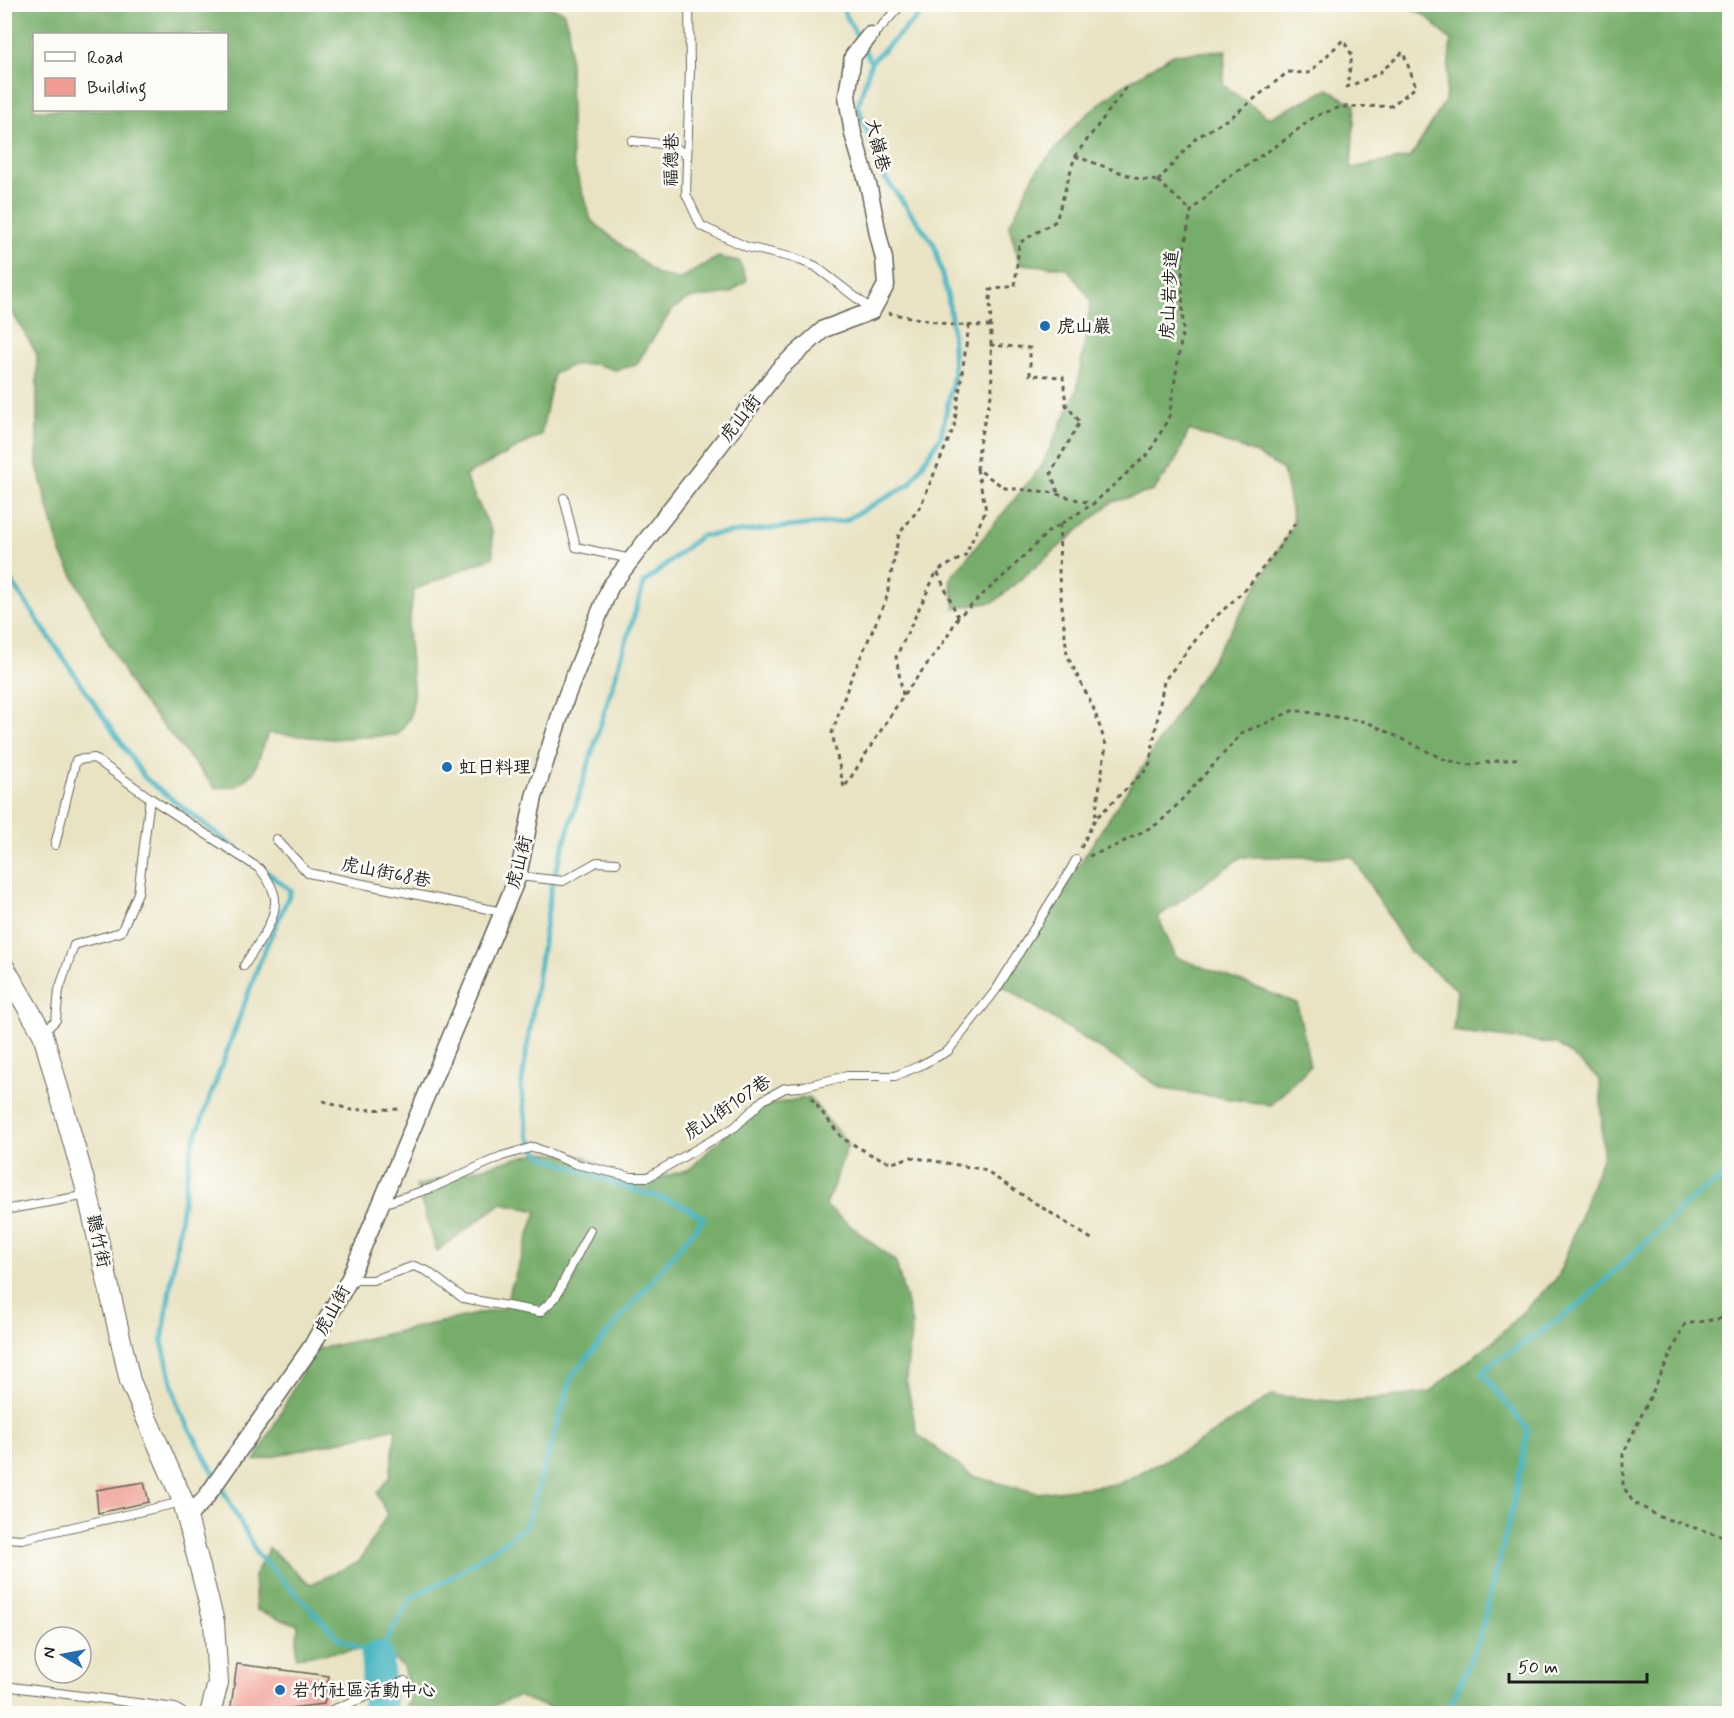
<svg xmlns="http://www.w3.org/2000/svg" width="1734" height="1718" viewBox="0 0 1734 1718" font-family="Mynerve,'LXGW WenKai TC',sans-serif">
<style>
.forest{fill:#77ad6a;stroke:#4a6443;stroke-width:1.5;fill-rule:evenodd}
.lines{fill:none;stroke-linecap:round;stroke-linejoin:round}
.stream{stroke:#49b6c3;stroke-width:5}
.river{stroke:#49b6c3;stroke-width:33}
.building{fill:#ef9c93}
.service-casing{stroke:#646256;stroke-width:10}
.minor-casing{stroke:#646256;stroke-width:19}
.tertiary-casing{stroke:#646256;stroke-width:22}
.path{stroke:#646256;stroke-width:3;stroke-dasharray:4.5 4.5;stroke-linecap:butt}
.service{stroke:#fff;stroke-width:8}
.minor{stroke:#fff;stroke-width:16}
.tertiary{stroke:#fff;stroke-width:20}
.poi-dot{fill:#1f6fb2;stroke:#fdfcf7;stroke-width:2}
.labels{text-anchor:middle;stroke-width:5;stroke-linejoin:round;paint-order:stroke}
.street-label{font-size:18px;fill:#1c1c1c;stroke:#fdfcf7}
.poi-label{font-size:18px;fill:#1c1c1c;stroke:#fdfcf7;text-anchor:start}
</style>
<rect width="100%" height="100%" fill="#fdfcf7"/>
<filter id="ink" filterUnits="userSpaceOnUse"><feTurbulence type="fractalNoise" baseFrequency=".0167" numOctaves="2"/><feDisplacementMap in="SourceGraphic" scale="12" xChannelSelector="R" yChannelSelector="G"/><feConvolveMatrix kernelMatrix="1 2 1 2 8 2 1 2 1" color-interpolation-filters="sRGB"/></filter>
<filter id="wash" filterUnits="userSpaceOnUse"><feTurbulence type="fractalNoise" baseFrequency=".008" numOctaves="4" result="noise"/><feDisplacementMap in="SourceGraphic" scale="24" xChannelSelector="R" yChannelSelector="G"/><feGaussianBlur stdDeviation="1.35" result="paint"/><feColorMatrix in="noise" values="0 0 0 0 0 0 0 0 0 0 0 0 0 0 0 0 0 1.4 0 .05"/><feComposite in="paint" operator="in"/></filter>
<g filter="url(#wash)">
<rect width="100%" height="100%" fill="#e9e3c3"/>
<g class="forest">
<path d="M5 4H537L563 11 569 30 572 159 591 220 658 275 680 279 718 257 739 261 747 280 730 293 688 299 671 311 636 365 615 370 595 364 573 365 554 373 541 435 465 476 492 532 493 557 414 590 408 631 414 696 410 718 397 735 332 739 268 733 254 772 237 786 215 788 134 691 60 551 37 466V354L5 300ZM34 34H226V110H34Z"/>
<path d="M1406 5H1729V1713L565 1714 518 1696 477 1713H402L411 1696 403 1667 379 1647 296 1657 298 1625 256 1610 254 1576 269 1548 310 1584 359 1562 387 1515 377 1493 390 1476 396 1428 255 1461 314 1350 504 1308 537 1211 502 1203 437 1251 416 1186 539 1152 585 1157 631 1186 690 1169 752 1108 809 1097 848 1144 826 1206 896 1262 912 1324 906 1379 917 1434 972 1476 1038 1493 1118 1484 1193 1446 1272 1395 1341 1402 1428 1393 1494 1340 1558 1277 1603 1155 1600 1079 1557 1044 1453 1031 1457 990 1410 952 1353 857H1241L1158 917 1176 957 1297 1003 1310 1066 1271 1105 1163 1089 1001 985 1224 641 1294 524 1283 470 1253 452 1189 430 1176 461 1153 491 1112 502 994 602 955 608 950 579 1042 465 1077 390 1091 300 1067 268 1020 264 1009 226 1035 173 1078 122 1119 88 1173 54 1226 50 1223 85 1269 118 1328 89 1355 105 1351 168 1411 157 1445 101 1451 41 1427 17Z"/>
</g>
<g class="lines">
<g class="stream">
<path d="M871 62 931 4"/>
<path d="M4 494 9 578 145 778 240 852"/>
<path d="M264 870 291 891 262 956 191 1149 162 1342 179 1409 258 1555 340 1639 377 1657 412 1597 454 1576 526 1527 572 1376 704 1218 680 1204 621 1186 540 1155 528 1135 521 1088 552 883 644 583 700 536 844 521 910 484 941 436 954 375 952 325 948 298 934 244 882 174 858 106 871 62 840 4"/>
<path d="M1447 1714 1480 1636 1513 1505 1528 1430 1482 1373 1487 1367 1535 1336 1579 1305 1687 1203 1730 1172"/>
</g>
<path class="river" d="M377 1657 380 1714"/>
</g>
<g id="blocks">
<g class="building">
<path d="M144 1482 149 1502 98 1513 96 1490Z"/>
<path d="M237 1664 329 1676 324 1704 248 1713H230Z"/>
</g>
</g>
</g>
<g filter="url(#ink)">
<use href="#blocks" fill-opacity="0" stroke="#646256" stroke-width="1.5"/>
<g class="lines">
<defs>
<g id="service">
<path d="M689 4 690 68 686 194 701 226 747 247 794 258 815 266 872 310"/>
<path d="M870 35 878 30 902 4"/>
<path d="M632 141 672 145 686 155"/>
<path d="M564 498 576 547 631 559"/>
<path d="M276 839 308 873 503 912"/>
<path d="M55 845 76 760 94 758 150 798 260 869C267 878 276 891 275 903 274 926 255 947 244 966"/>
<path d="M518 876 563 881 597 862 616 863"/>
<path d="M43 1033 56 1020 59 990 74 945 121 932 138 893 150 798"/>
<path d="M382 1204 432 1188 502 1156 533 1147 576 1164 631 1177H648L735 1127 763 1100 785 1088 801 1087 847 1076H895L919 1066 948 1051 996 990 1071 869 1076 860"/>
<path d="M4 1210 88 1195"/>
<path d="M349 1280H373L414 1266 427 1271 463 1298 540 1312 555 1298 590 1230"/>
<path d="M7 1538 22 1539 34 1536 182 1502"/>
<path d="M4 1686 175 1708 185 1714"/>
<path d="M322 1714 405 1681"/>
</g>
<path id="minor" d="M187 1517 204 1500 312 1346 349 1280 518 876 534 797 566 697 610 587 780 368 824 329 872 311 886 285 884 259 878 234 869 188 853 134 847 96 853 56 870 35"/>
<path id="tertiary" d="M4 967 43 1034 88 1195 130 1381 183 1501 187 1517 214 1622 218 1683 210 1714"/>
</defs>
<use href="#service" class="service-casing"/>
<use href="#minor" class="minor-casing"/>
<use href="#tertiary" class="tertiary-casing"/>
<g class="path">
<path d="M1126 88 1075 156 1056 221 1019 243 1015 286 990 290 992 392 980 438 977 469 1005 488 1049 492 1093 504 1150 452 1169 417 1183 329 1182 261 1191 211 1227 178 1282 142 1315 116 1341 107 1391 106 1416 87 1403 52 1378 74 1347 87 1352 55 1343 40 1309 73 1288 72 1234 115 1196 138 1158 181"/>
<path d="M1075 156 1139 179 1158 181"/>
<path d="M1158 181 1191 211"/>
<path d="M888 313 952 325 990 326"/>
<path d="M990 345 1030 348V375L1063 377 1066 405 1080 422 1051 473 1059 495"/>
<path d="M977 469 986 510 965 556 937 571 958 617 1011 569 1049 531 1093 504"/>
<path d="M1060 524 1059 577 1067 655 1093 707 1106 745 1095 817"/>
<path d="M958 617 946 639 903 696 844 788 832 733 850 681 886 600 899 534 920 507 954 427 969 326"/>
<path d="M903 695 896 657 937 571"/>
<path d="M1081 848 1095 819 1149 767 1164 681 1208 624 1246 589 1278 549 1297 520"/>
<path d="M1089 856 1111 848 1159 823 1177 805 1243 732 1264 724 1294 710 1367 722 1443 759 1467 765 1521 758"/>
<path d="M811 1098 842 1138 870 1154 892 1163 911 1157 982 1169 1093 1240"/>
<path d="M323 1101 351 1110 402 1109"/>
<path d="M1730 1317 1685 1324 1623 1454V1486L1633 1502 1660 1517 1721 1536 1730 1530"/>
</g>
<use href="#service" class="service"/>
<use href="#minor" class="minor"/>
<use href="#tertiary" class="tertiary"/>
</g>
</g>
<g class="poi-dot">
<circle cx="1045" cy="326" r="6"/>
<circle cx="447" cy="767" r="6"/>
<circle cx="280" cy="1690" r="6"/>
</g>
<g class="labels">
<g class="street-label">
<text transform="translate(878 145) rotate(76)" y="6">大嶺巷</text>
<text transform="translate(671 160) rotate(-89)" y="6">福德巷</text>
<text transform="translate(1169 295) rotate(-87)" y="6">虎山岩步道</text>
<text transform="translate(740 418) rotate(-52)" y="6">虎山街</text>
<text transform="translate(519 862) rotate(-75)" y="6">虎山街</text>
<text transform="translate(386 872) rotate(11)" y="6">虎山街68巷</text>
<text transform="translate(727 1107) rotate(-34)" y="6">虎山街107巷</text>
<text transform="translate(99 1241) rotate(78)" y="6">聽竹街</text>
<text transform="translate(332 1310) rotate(-61)" y="6">虎山街</text>
</g>
<g class="poi-label">
<text x="1057" y="332">虎山巖</text>
<text x="459" y="773">虹日料理</text>
<text x="292" y="1696">岩竹社區活動中心</text>
</g>
</g>
<rect width="1734" height="1718" fill="none" stroke="#fdfcf7" stroke-width="24"/>
<rect x="33" y="33" width="195" height="78" fill="#fdfcf7" stroke="#a3a29f" stroke-width="1.5"/>
<rect x="45" y="52" width="30" height="9" fill="#ffffff" stroke="#a3a29f" stroke-width="1.5"/>
<text x="87" y="63" font-size="18" fill="#1c1c1c">Road</text>
<rect x="45" y="78" width="30" height="18" fill="#ef9c93" stroke="#a3a29f" stroke-width="1.5"/>
<text x="87" y="93" font-size="18" fill="#1c1c1c">Building</text>
<g transform="translate(63 1655) rotate(280)"><circle r="28" fill="#fdfcf7" stroke="#a3a29f" stroke-width="1.5"/>
<path d="M0-4.5L10 22L0 15L-10 22Z" fill="#1f6fb2"/>
<text y="-9" font-size="16" font-weight="bold" text-anchor="middle" fill="#1c1c1c">N</text>
</g>
<path d="M1509 1673v9h138v-9" fill="none" stroke="#1c1c1c" stroke-width="3"/>
<text x="1518" y="1673" font-size="18" fill="#1c1c1c" stroke="#fdfcf7" stroke-width="4.5" paint-order="stroke">50 m</text>
</svg>
